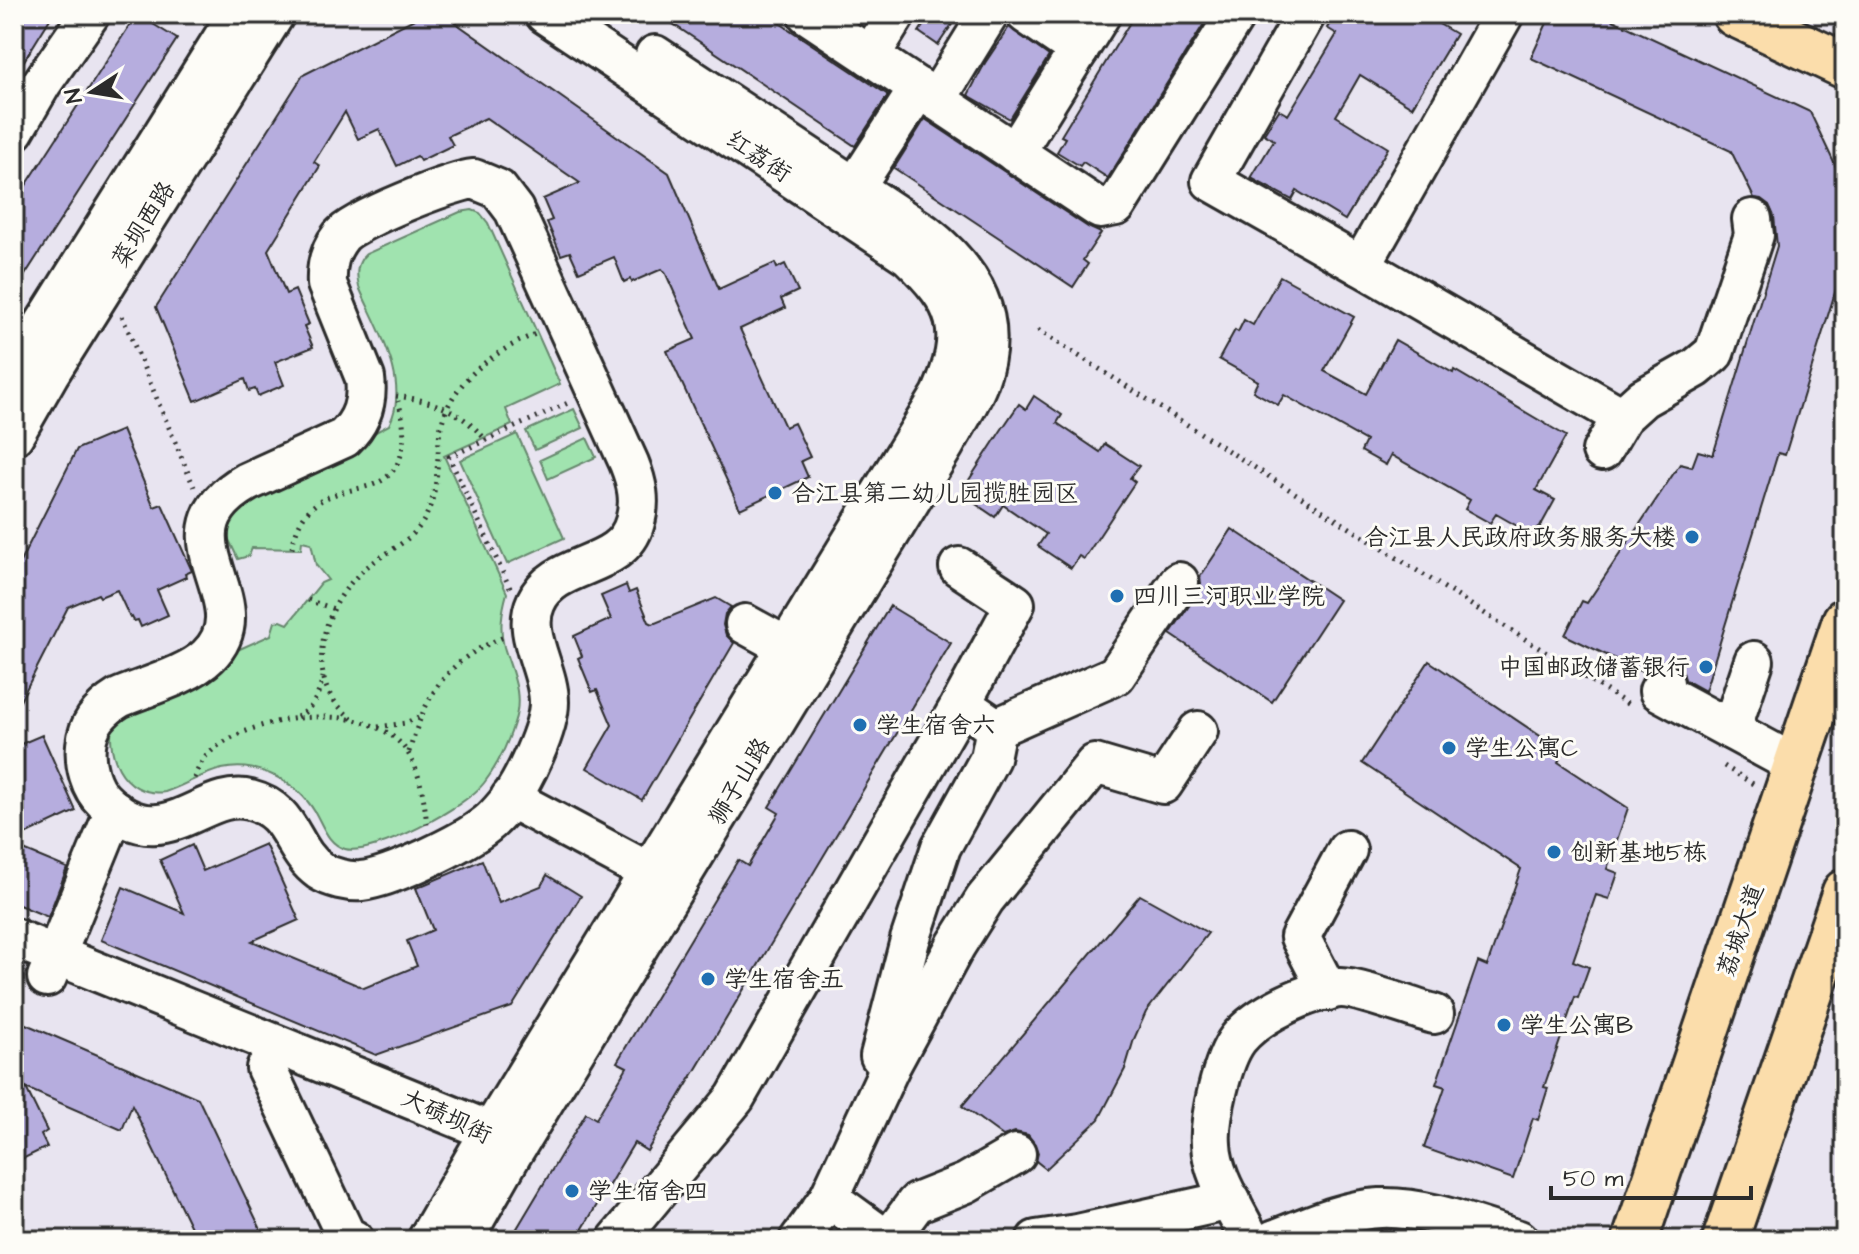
<svg xmlns="http://www.w3.org/2000/svg" width="1859" height="1254" viewBox="0 0 1859 1254" font-family="'Architects Daughter','LXGW WenKai TC',sans-serif">
<style>
.green{fill:#a0e3af;stroke:#66876d;stroke-width:2}
.building{fill:#b6adde;stroke:#2b2b2b;stroke-width:2}
.lines{fill:none;stroke-linecap:round;stroke-linejoin:round}
.minor-casing{stroke:#2b2b2b;stroke-width:44}
.major-casing{stroke:#2b2b2b;stroke-width:50}
.path{stroke:#2b2b2b;stroke-width:5;stroke-dasharray:2 6;stroke-linecap:butt}
.minor{stroke:#fdfcf7;stroke-width:38}
.major{stroke:#fbddab;stroke-width:44}
.poi-dot{fill:#1f6fb2;stroke:#fdfcf7;stroke-width:3}
.labels{text-anchor:middle;stroke-width:6;stroke-linejoin:round;paint-order:stroke}
.street-label{font-size:24px;fill:#2b2b2b;stroke:#fdfcf7}
.poi-label{font-size:24px;fill:#2b2b2b;stroke:#fdfcf7;text-anchor:start}
</style>
<rect width="100%" height="100%" fill="#e8e4f0"/>
<filter id="ink" filterUnits="userSpaceOnUse"><feTurbulence type="fractalNoise" baseFrequency=".0125" numOctaves="2"/><feDisplacementMap in="SourceGraphic" scale="16" xChannelSelector="R" yChannelSelector="G"/><feConvolveMatrix kernelMatrix="1 2 1 2 8 2 1 2 1" color-interpolation-filters="sRGB"/></filter>
<g filter="url(#ink)">
<g class="green">
<path d="M472 210 480 213 488 223 560 384 506 409 512 425 444 456 507 593C502 611 499 628 504 647 512 673 524 695 514 723 508 743 497 766 484 783 467 806 373 857 345 849 328 844 323 826 315 812 297 782 258 761 222 769 203 773 184 786 165 792 122 798 102 750 115 714L233 652 271 635 275 622 281 621 288 624 321 583 328 580 316 565 311 543 302 541 301 549 252 548 249 556 238 559 220 521 225 512 389 425C412 381 376 327 359 287 356 274 356 263 366 254L460 212Z"/>
<path d="M574 409 583 428 535 450 526 431Z"/>
<path d="M517 434 564 538 507 564 460 460Z"/>
<path d="M587 438 596 457 548 479 540 460Z"/>
</g>
<g class="building">
<path d="M14 14H53L14 77Z"/>
<path d="M137 14 177 39 14 292V204Z"/>
<path d="M424 14H443L669 173 719 289 775 263 777 268 785 264 798 291 781 299 785 308 740 329 785 427 794 423 810 457 801 461 808 477 740 509 667 351 695 339 666 274 662 269 632 282 630 279 624 282 614 257 579 272 570 252 561 255 547 222 552 220 543 199 580 183 486 118 448 136 453 145 420 161 417 156 397 166 379 129 358 139 345 112 314 162 320 166 268 250 286 294 295 290 309 324 304 326 313 347 275 362 284 385 258 396 255 389 249 391 245 379 195 401 156 307 303 75Z"/>
<path d="M658 14H766L888 95 855 146Z"/>
<path d="M931 14H959L938 45 919 32Z"/>
<path d="M1135 14H1210L1108 178 1083 162 1080 166 1057 152 1065 138 1061 136Z"/>
<path d="M1336 14H1422L1456 34 1412 107 1360 75 1348 96 1336 116 1388 148 1345 220 1297 191 1292 200 1251 178 1274 140 1264 134 1279 110 1288 115 1337 34 1327 28Z"/>
<path d="M1551 14H1600L1810 112 1845 186V260L1785 455 1778 453 1705 691 1685 680 1683 672 1675 664 1664 661 1654 663 1644 673 1565 635 1582 601 1587 603 1680 464 1692 467 1698 451 1713 455 1777 246 1774 216 1769 205 1761 199 1754 198 1731 151 1531 58Z"/>
<path d="M1009 27 1049 56 1010 119 968 95 985 63Z"/>
<path d="M925 119 1088 227 1101 233 1083 260 1088 264 1073 287 894 168Z"/>
<path d="M1280 276 1354 317 1324 371 1366 394 1395 340 1453 373 1454 370 1566 436 1536 490 1555 500 1539 529 1537 528 1533 535 1496 514 1490 523 1465 509 1470 500 1391 455 1386 465 1361 451 1366 441 1284 395 1278 405 1253 391 1258 381 1219 359 1235 330 1238 332 1244 320 1253 325Z"/>
<path d="M1034 396 1062 415 1057 423 1100 452 1105 444 1139 466 1130 478 1135 482 1117 509 1084 559 1079 556 1071 568 1038 546 1046 534 1003 505 995 517 967 498 976 485 969 480 1000 432 1019 404 1026 409Z"/>
<path d="M122 430 154 507 162 504 192 571 185 574 186 577 157 590 168 615 141 627 138 620 134 621 132 617 130 618 117 590 100 597 98 594 68 607 14 713V574L77 449Z"/>
<path d="M1232 529 1339 600 1272 702 1170 634 1197 594 1201 584 1200 577Z"/>
<path d="M626 585 629 593 636 590 649 622 653 624 716 598 731 607 725 614 723 625 726 635 734 643 642 800 587 768 612 725 597 690 592 692 578 658 582 656 574 636 611 619 601 596Z"/>
<path d="M890 606 951 643 647 1151 634 1143 576 1240H510L586 1113 596 1119 627 1067 617 1062 738 860 748 866 779 813 769 807Z"/>
<path d="M1429 661 1564 752 1558 762 1628 808 1607 869 1618 873 1609 899 1596 895 1573 961 1589 967 1578 998 1575 997 1544 1087 1548 1088 1538 1120 1533 1118 1513 1179 1424 1148 1445 1087 1436 1084 1478 962 1487 966 1521 869 1362 763Z"/>
<path d="M42 735 76 811 14 840V747Z"/>
<path d="M265 844 299 920 252 941 364 988 417 966 407 941 433 930 416 888 482 860 499 903 541 886 547 875 581 896 512 1007 376 1055 101 940 123 887 184 913 160 860 192 845 203 871Z"/>
<path d="M14 846 67 868 48 917 14 903Z"/>
<path d="M1140 895 1208 933 1146 1012 1134 1039 1125 1069 1099 1119 1046 1169 1036 1161 1038 1153 1035 1144 1028 1135 1015 1132 1003 1136 962 1106Z"/>
<path d="M14 1019 198 1098 266 1240H197L132 1105 122 1130 26 1088 47 1131 41 1135 47 1147 14 1163Z"/>
</g>
<g class="lines">
<defs>
<g id="minor">
<path d="M807 14 1100 209 1116 206 1236 14"/>
<path d="M1026 14 1079 50"/>
<path d="M1306 14 1211 181 1361 266"/>
<path d="M1504 14 1361 266 1622 417"/>
<path d="M870 56 896 14"/>
<path d="M936 100 989 14"/>
<path d="M14 131 42 83 90 14"/>
<path d="M1015 153 1101 14"/>
<path d="M474 179 498 189 514 210 629 463C637 483 641 501 635 522 622 571 555 559 536 602 521 634 549 668 549 702 549 729 524 780 508 802 502 809 495 818 487 824 464 843 390 878 361 881 348 882 331 878 320 871 289 849 294 811 250 800 203 787 163 860 104 801 90 788 84 764 86 745 88 723 101 709 119 698 145 687 189 675 208 656 265 601 153 535 247 482L344 438C362 421 368 402 365 378L327 284C326 266 329 251 341 236 354 220 452 181 474 179Z"/>
<path d="M842 207 919 88"/>
<path d="M14 372 238 14"/>
<path d="M14 435 49 374 275 14"/>
<path d="M1602 451 1622 417 1643 398 1696 368 1714 353 1754 235 1752 219"/>
<path d="M745 624 787 647"/>
<path d="M1664 683 1659 691 1796 765"/>
<path d="M996 728 1116 675 1179 582"/>
<path d="M1731 730 1754 661"/>
<path d="M510 798 673 885"/>
<path d="M14 938 492 1132 508 1149"/>
<path d="M47 977 115 810"/>
<path d="M1328 991 1300 937 1347 850"/>
<path d="M880 1056 910 940 941 847 990 758 996 728 961 704"/>
<path d="M266 1068 346 1236 354 1240"/>
<path d="M890 1238 916 1203 966 1183 1016 1154"/>
<path d="M427 1240 477 1154 941 395C969 330 959 304 909 256L545 14"/>
<path d="M463 1240 512 1154 945 444C956 424 970 404 978 383 1002 319 974 272 924 233L655 55"/>
<path d="M617 1240 735 1098 961 704 1015 604 959 567"/>
<path d="M799 1240 829 1198"/>
<path d="M896 1240 877 1233 829 1198 891 1065 956 945 985 899 1095 764 1163 784 1198 731"/>
<path d="M1036 1240 1077 1234 1231 1200"/>
<path d="M1250 1240C1237 1211 1212 1177 1211 1144 1209 1118 1222 1060 1238 1039 1258 1014 1309 990 1340 988 1356 987 1415 1009 1434 1014"/>
<path d="M1273 1240C1307 1227 1343 1210 1380 1208 1426 1206 1476 1227 1519 1240"/>
</g>
<g id="major">
<path d="M1735 14 1845 66"/>
<path d="M1635 1240 1845 621"/>
<path d="M1725 1240 1845 892"/>
</g>
</defs>
<use href="#minor" class="minor-casing"/>
<use href="#major" class="major-casing"/>
<g class="path">
<path d="M122 316 194 487"/>
<path d="M1038 330 1632 707"/>
<path d="M396 396C435 401 460 410 486 440"/>
<path d="M292 548C296 528 304 509 324 499 339 491 356 490 372 485 408 473 408 431 398 401"/>
<path d="M510 588 449 457 570 402"/>
<path d="M308 600 334 609"/>
<path d="M297 717C313 709 319 694 323 677"/>
<path d="M352 719C342 710 331 700 326 686 312 643 333 595 367 567 387 551 415 540 426 516 438 491 437 466 439 439 444 385 493 351 538 333"/>
<path d="M378 727 406 723 418 717"/>
<path d="M409 752C426 694 446 660 504 637"/>
<path d="M1724 766 1753 784"/>
<path d="M194 778C197 771 201 762 206 756 246 715 360 699 401 744 420 765 424 798 427 825"/>
</g>
<use href="#minor" class="minor"/>
<use href="#major" class="major"/>
</g>
</g>
<g class="poi-dot">
<circle cx="775" cy="493" r="8"/>
<circle cx="1692" cy="537" r="8"/>
<circle cx="1117" cy="596" r="8"/>
<circle cx="1706" cy="667" r="8"/>
<circle cx="860" cy="725" r="8"/>
<circle cx="1449" cy="748" r="8"/>
<circle cx="1554" cy="852" r="8"/>
<circle cx="708" cy="979" r="8"/>
<circle cx="1504" cy="1025" r="8"/>
<circle cx="572" cy="1191" r="8"/>
</g>
<g class="labels">
<g class="street-label">
<text transform="translate(759 156) rotate(34)" y="8">红荔街</text>
<text transform="translate(143 224) rotate(-58)" y="8">菜坝西路</text>
<text transform="translate(739 781) rotate(-59)" y="8">狮子山路</text>
<text transform="translate(1740 930) rotate(-71)" y="8">荔城大道</text>
<text transform="translate(447 1116) rotate(25)" y="8">大碛坝街</text>
</g>
<g class="poi-label">
<text x="791" y="501">合江县第二幼儿园揽胜园区</text>
<text x="1676" y="545" text-anchor="end">合江县人民政府政务服务大楼</text>
<text x="1133" y="604">四川三河职业学院</text>
<text x="1690" y="675" text-anchor="end">中国邮政储蓄银行</text>
<text x="876" y="733">学生宿舍六</text>
<text x="1465" y="756">学生公寓C</text>
<text x="1570" y="860">创新基地5栋</text>
<text x="724" y="987">学生宿舍五</text>
<text x="1520" y="1033">学生公寓B</text>
<text x="588" y="1199">学生宿舍四</text>
</g>
</g>
<rect width="1859" height="1254" fill="none" stroke="#fdfcf7" stroke-width="48"/>
<rect x="24" y="24" width="1811" height="1206" fill="none" stroke="#2b2b2b" stroke-width="3" filter="url(#ink)"/>
<g transform="translate(92 92) rotate(258)" stroke="#fdfcf7" stroke-width="6" paint-order="stroke">
<path d="M0-6L14 30L0 20L-14 30Z" fill="#2b2b2b"/>
<text y="-12" font-size="22" font-weight="bold" text-anchor="middle" fill="#2b2b2b">N</text>
</g>
<path d="M1551 1186v12h200v-12" fill="none" stroke="#2b2b2b" stroke-width="4"/>
<text x="1563" y="1186" font-size="24" fill="#2b2b2b" stroke="#fdfcf7" stroke-width="6" paint-order="stroke">50 m</text>
</svg>
